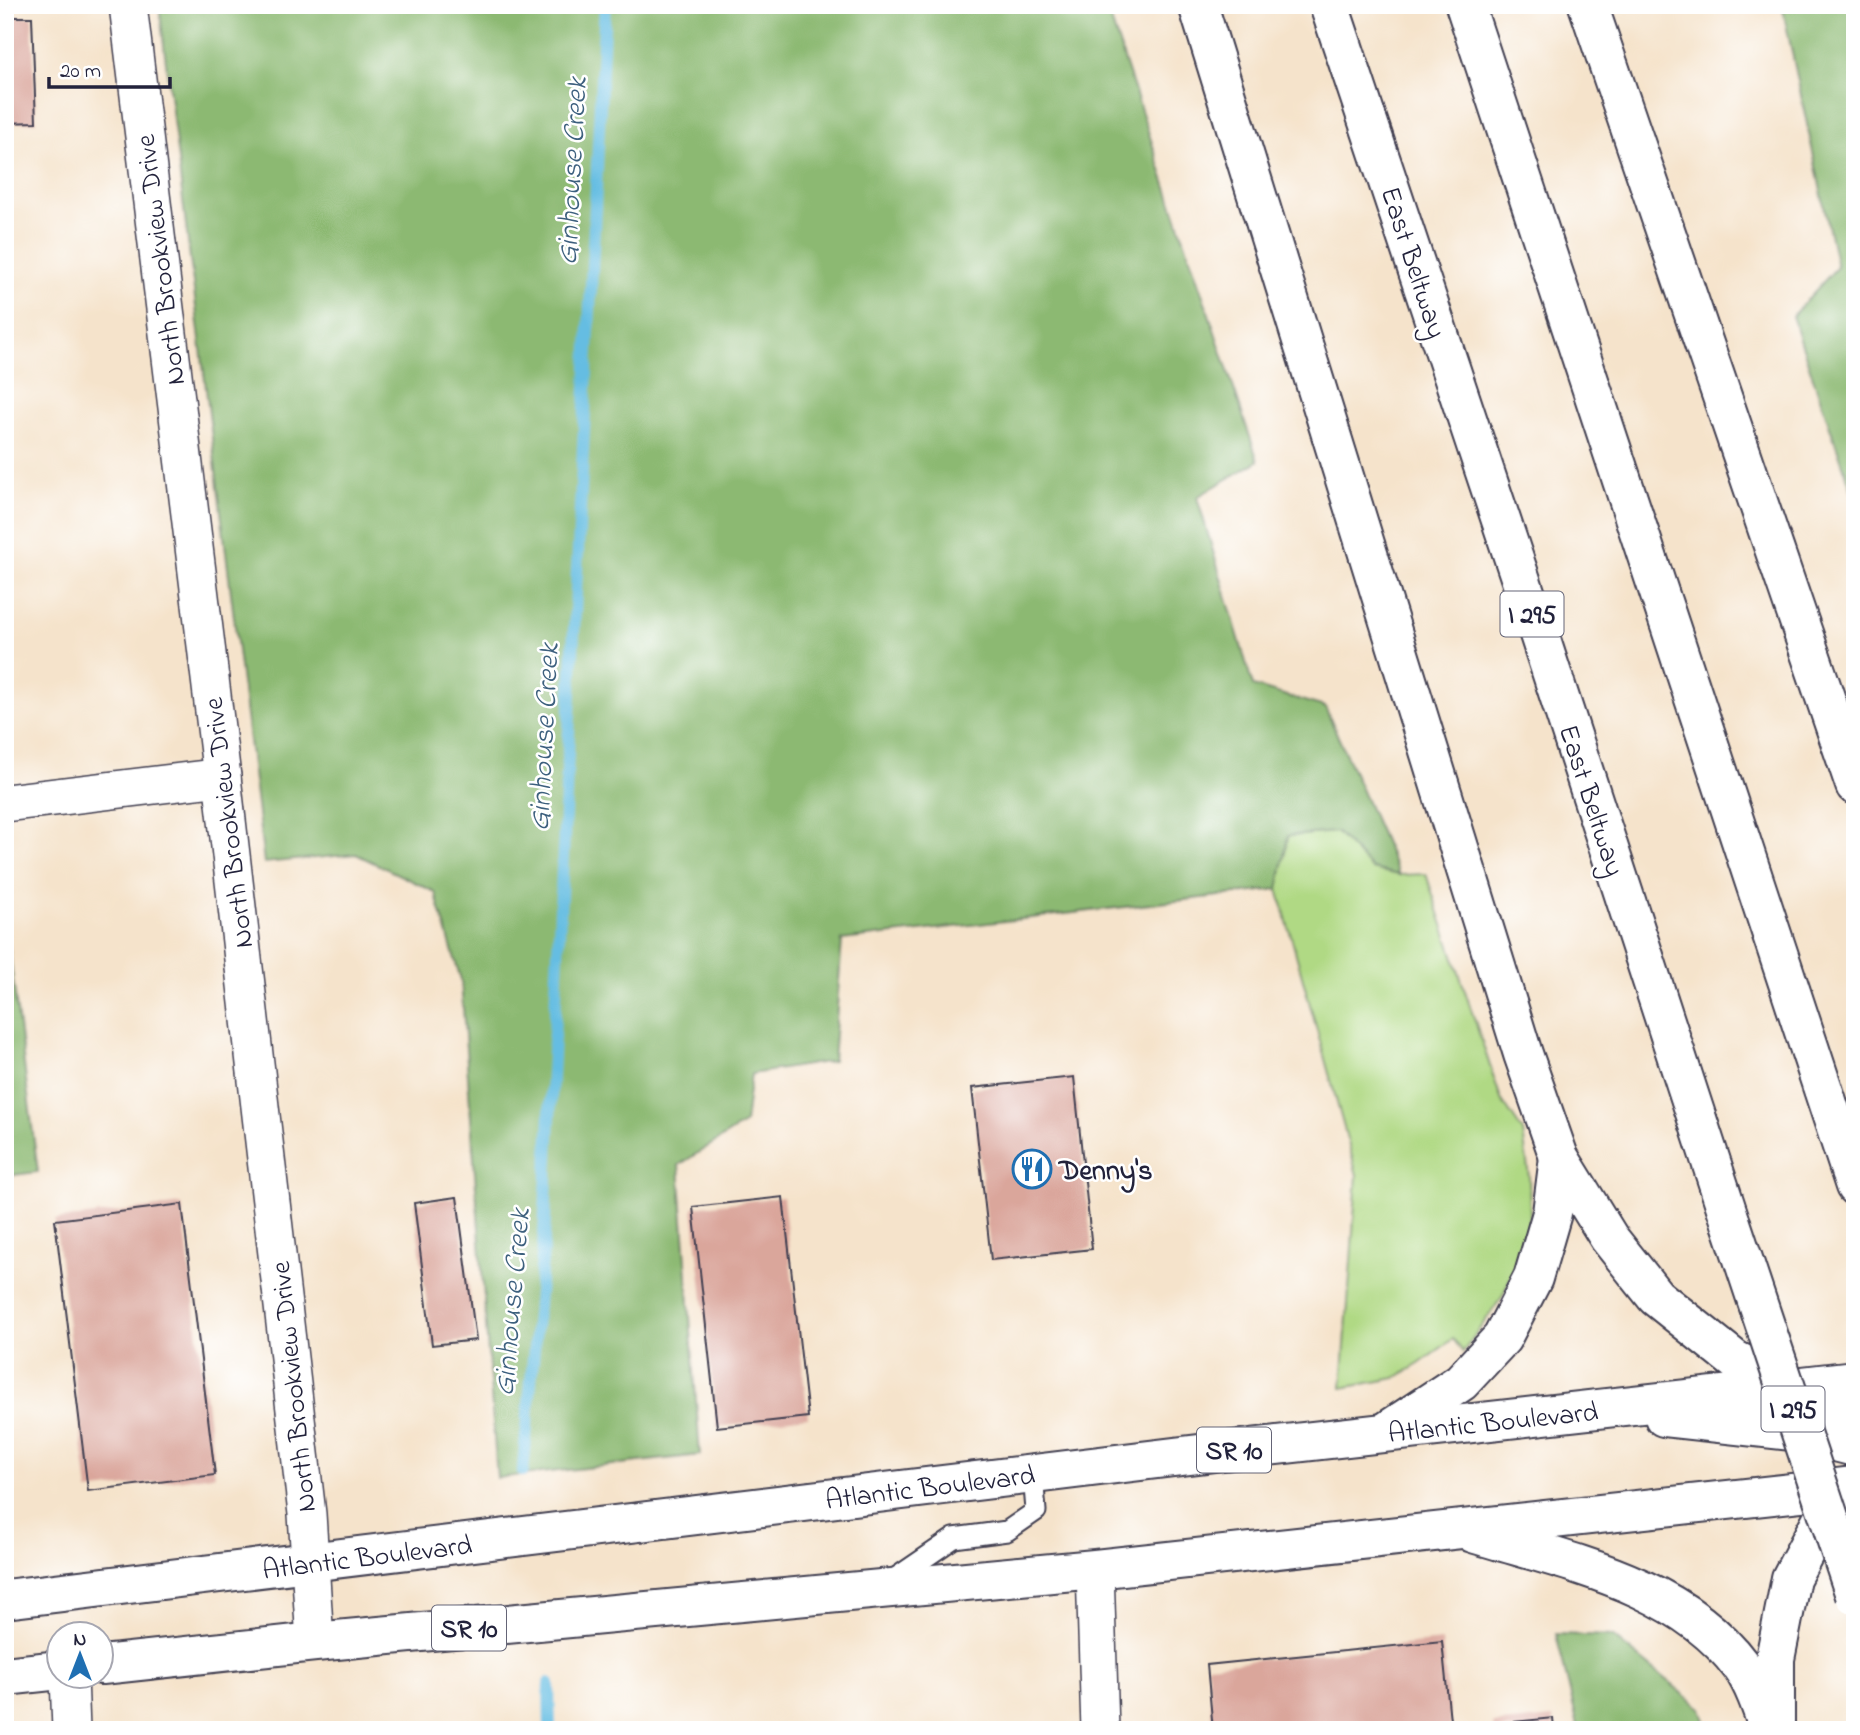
<svg xmlns="http://www.w3.org/2000/svg" width="1860" height="1735" viewBox="0 0 1860 1735" font-family="'Indie Flower',sans-serif">
<style>
.green{fill:#b0d984;stroke:#697e60;stroke-width:2}
.forest{fill:#8cb972;stroke:#576e56;stroke-width:2}
.lines{fill:none;stroke-linecap:round;stroke-linejoin:round}
.stream{stroke:#65bde2;stroke-width:12}
.building{fill:#daa69b}
.lane-casing{stroke:#423f51;stroke-width:23}
.street-casing{stroke:#423f51;stroke-width:40}
.highway-casing{stroke:#423f51;stroke-width:42}
.lane{stroke:#fff;stroke-width:19}
.street{stroke:#fff;stroke-width:37}
.highway{stroke:#fff;stroke-width:38}
.highway-bridge-casing{stroke:#423f51;stroke-width:42;stroke-linecap:butt}
.highway-bridge{stroke:#fff;stroke-width:38}
.labels{text-anchor:middle;stroke-width:5;stroke-linejoin:round;paint-order:stroke}
.shield{fill:#fff;stroke:#646476;stroke-width:2}
.shield-label{font-size:26px;font-weight:bold;fill:#22223b}
.street-label{font-size:28px;fill:#22223b;stroke:#fff}
.poi-label{font-size:28px;font-weight:bold;fill:#22223b;stroke:#fff;text-anchor:start}
.water-label{font-size:30px;font-style:italic;fill:#3d607e;stroke:#fff}
</style>
<rect width="100%" height="100%" fill="#fff"/>
<filter id="ink" filterUnits="userSpaceOnUse"><feTurbulence type="fractalNoise" baseFrequency=".0143" numOctaves="2"/><feDisplacementMap in="SourceGraphic" scale="14" xChannelSelector="R" yChannelSelector="G"/><feConvolveMatrix kernelMatrix="1 2 1 2 8 2 1 2 1" color-interpolation-filters="sRGB"/></filter>
<filter id="wash" filterUnits="userSpaceOnUse"><feTurbulence type="fractalNoise" baseFrequency=".00686" numOctaves="4" result="noise"/><feDisplacementMap in="SourceGraphic" scale="28" xChannelSelector="R" yChannelSelector="G"/><feGaussianBlur stdDeviation="1.57" result="paint"/><feColorMatrix in="noise" values="0 0 0 0 0 0 0 0 0 0 0 0 0 0 0 0 0 1.4 0 .05"/><feComposite in="paint" operator="in"/></filter>
<g filter="url(#wash)">
<rect width="100%" height="100%" fill="#f5e3cb"/>
<path class="green" d="M1336 832 1372 869 1399 875 1426 874 1501 1099 1523 1132 1529 1177 1530 1211 1525 1245 1502 1297 1463 1352 1453 1339 1419 1364 1395 1378 1342 1388 1357 1175 1278 889 1288 836Z"/>
<g class="forest">
<path d="M159 5H1106L1258 461 1197 497 1253 686 1325 707 1399 875 1372 869 1336 832 1288 836 1278 889 842 940 833 1061 751 1074 745 1123 679 1165 700 1455 497 1478 461 980 435 892 356 854 264 863Z"/>
<path d="M1782 5H1855V500L1792 316 1837 267Z"/>
<path d="M5 918 38 1172 5 1176Z"/>
<path d="M1556 1634 1612 1636 1701 1708 1708 1730H1579Z"/>
</g>
<g class="lines">
<g class="stream">
<path d="M523 1471 544 1237 605 5"/>
<path d="M549 1683 550 1730"/>
</g>
</g>
<g id="blocks">
<g class="building">
<path d="M5 17H32L36 122 5 123Z"/>
<path d="M1074 1077 1092 1249 991 1260 972 1088Z"/>
<path d="M457 1197 476 1340 432 1345 414 1203Z"/>
<path d="M783 1197 808 1417 717 1427 693 1207Z"/>
<path d="M182 1204 215 1475 88 1491 55 1220Z"/>
<path d="M1442 1641 1451 1730H1213L1207 1665Z"/>
<path d="M1553 1718 1554 1730H1494L1493 1724Z"/>
</g>
</g>
</g>
<g filter="url(#ink)">
<use href="#blocks" fill-opacity="0" stroke="#423f51" stroke-width="2"/>
<g class="lines">
<defs>
<path id="lane" d="M891 1581 954 1538 1007 1531 1036 1511 1033 1474"/>
<g id="street">
<path d="M128 5 222 777 307 1514 315 1642"/>
<path d="M5 803 222 777"/>
<path d="M1095 1569 1100 1730"/>
<path d="M69 1676 71 1730"/>
</g>
<g id="highway">
<path d="M1198 5 1523 1054 1559 1157 1609 1238 1656 1297 1735 1360 1791 1388 1855 1412"/>
<path d="M1329 5 1538 631 1731 1223"/>
<path d="M1465 5 1855 1186"/>
<path d="M1588 5 1855 785"/>
<path d="M1664 1417 1792 1431 1855 1447"/>
<path d="M1390 1429 1461 1382 1502 1338 1533 1278 1552 1213 1559 1157"/>
<path d="M1473 1533C1566 1562 1680 1583 1741 1666 1754 1684 1762 1709 1769 1730"/>
<path d="M5 1599 1215 1452 1855 1380"/>
<path d="M102 1665 315 1642 1095 1569 1855 1486"/>
<path d="M5 1676 60 1670"/>
<path d="M1775 1724V1659L1791 1578 1829 1506 1846 1492"/>
</g>
</defs>
<use href="#lane" class="lane-casing"/>
<use href="#street" class="street-casing"/>
<use href="#highway" class="highway-casing"/>
<use href="#lane" class="lane"/>
<use href="#street" class="street"/>
<use href="#highway" class="highway"/>
<defs>
<path id="highway-bridge" d="M1731 1223 1855 1595"/>
</defs>
<use href="#highway-bridge" class="highway-bridge-casing"/>
<use href="#highway-bridge" class="highway-bridge"/>
</g>
</g>
<defs>
<symbol id="restaurant-ring" viewBox="-11 -11 22 22"><circle r="9.5" fill="#fff" stroke="#1f6fb2" stroke-width="1.5"/><path d="M-5-6h1v4h1v-4h1v4h1v-4h1v5L-1.5 .5V6h-2V.5L-5-1ZM5-6V6H3V1.5H1.5Q1.5-4 5-6Z" fill="#1f6fb2"/></symbol>
</defs>
<g fill-rule="evenodd">
<use href="#restaurant-ring" x="1010" y="1147" width="44" height="44"/>
</g>
<g class="labels">
<g class="shield">
<rect x="1500.5" y="591.5" width="63" height="45" rx="5"/>
<rect x="1761.5" y="1386.5" width="63" height="45" rx="5"/>
<rect x="1197" y="1427.5" width="74" height="45" rx="5"/>
<rect x="432" y="1605.5" width="74" height="45" rx="5"/>
</g>
<g class="shield-label">
<text x="1532" y="623">I 295</text>
<text x="1793" y="1418">I 295</text>
<text x="1234" y="1459">SR 10</text>
<text x="469" y="1637">SR 10</text>
</g>
<g class="street-label">
<text transform="translate(159 260) rotate(-97)" y="10">North Brookview Drive</text>
<text transform="translate(1415 262) rotate(72)" y="10">East Beltway</text>
<text transform="translate(1593 800) rotate(72)" y="10">East Beltway</text>
<text transform="translate(227 823) rotate(-97)" y="10">North Brookview Drive</text>
<text transform="translate(292 1387) rotate(-96)" y="10">North Brookview Drive</text>
<text transform="translate(1493 1421) rotate(-6)" y="10">Atlantic Boulevard</text>
<text transform="translate(930 1486) rotate(-7)" y="10">Atlantic Boulevard</text>
<text transform="translate(367 1556) rotate(-7)" y="10">Atlantic Boulevard</text>
</g>
<g class="poi-label">
<text x="1059" y="1179">Denny's</text>
</g>
<g class="water-label">
<text transform="translate(571 171) rotate(-87)" y="10">Ginhouse Creek</text>
<text transform="translate(543 737) rotate(-87)" y="10">Ginhouse Creek</text>
<text transform="translate(511 1302) rotate(-85)" y="10">Ginhouse Creek</text>
</g>
</g>
<rect width="1860" height="1735" fill="none" stroke="#fff" stroke-width="28"/>
<g transform="translate(80 1655)"><circle r="33" fill="#ffffff" stroke="#a7a7b1" stroke-width="2"/>
<path d="M0-5L12 26L0 18L-12 26Z" fill="#1f6fb2"/>
<text y="-10" font-size="19" font-weight="bold" text-anchor="middle" fill="#22223b">N</text>
</g>
<path d="M49 77v10h121v-10" fill="none" stroke="#22223b" stroke-width="3.5"/>
<text x="60" y="77" font-size="21" fill="#22223b" stroke="#ffffff" stroke-width="5" paint-order="stroke">20 m</text>
</svg>
